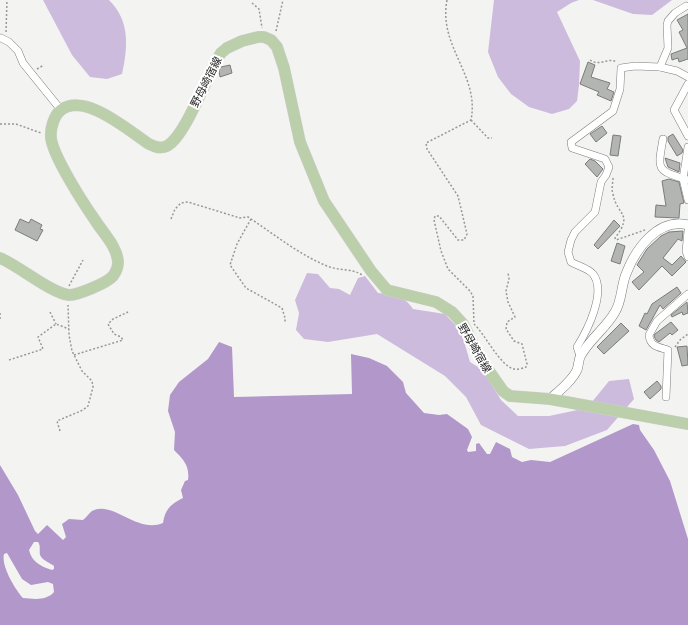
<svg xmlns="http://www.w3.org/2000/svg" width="688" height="625" viewBox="0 0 688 625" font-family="Signika,'Noto Sans JP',sans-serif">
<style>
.green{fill:#ccbbdc}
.water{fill:#b297ca;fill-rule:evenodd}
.building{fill:#b3b5b2;stroke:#7c7d7b}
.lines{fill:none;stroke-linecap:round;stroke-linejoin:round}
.street-casing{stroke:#7c7d7b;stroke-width:8}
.secondary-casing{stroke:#7c7d7b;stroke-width:10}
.primary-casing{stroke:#cfcfcf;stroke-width:12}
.path{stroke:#979897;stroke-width:1.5;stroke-dasharray:2 2;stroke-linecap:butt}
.street{stroke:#fff;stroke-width:7}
.secondary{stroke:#fff;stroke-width:9}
.primary{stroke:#bbcfab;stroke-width:11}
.labels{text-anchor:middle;stroke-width:4;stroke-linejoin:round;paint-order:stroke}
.street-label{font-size:11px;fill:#262726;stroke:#fff}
</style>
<rect width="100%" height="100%" fill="#f3f4f2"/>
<g class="green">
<path d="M43 0H109C130 21 128 46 122 74L107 79 90 77 72 55Z"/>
<path d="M494 0H579L571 3 557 12 580 61 579 85 577 101 569 109 552 114 529 107 511 94 498 77 488 52Z"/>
<path d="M593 0H672L652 15 633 14Z"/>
<path d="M307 273 318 274 330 288 339 289 350 295 358 278 365 276 378 293C394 295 404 295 413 309L445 314 461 331 470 362 483 370 501 400 518 416H549L587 408 609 381 629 379 634 399 607 430 565 446 529 449 481 425 466 397 445 376 377 334 328 342 304 339 296 330 299 313 295 300Z"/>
</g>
<path class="water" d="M219 342 232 347 234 397 352 394 351 354 369 358 387 366 403 382 406 393 424 413 439 415 447 414 468 429 472 437 467 450 468 452 476 451V444L479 443 487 454H490L496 442 510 449 512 457 522 462 531 460 550 462 633 424 639 425 640 430 654 450 670 481 688 539V625H0V465L18 495 35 531 38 534 47 525 63 540 66 537 62 524 69 519 83 520C86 518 89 513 92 511 113 500 137 534 163 523 165 509 171 504 183 498L181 490 185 481 188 480C190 466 183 459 174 450L175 432 168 411 170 395 179 382 208 359ZM34 542H38C41 546 39 550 40 555 42 560 50 563 54 566V569L52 570C40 566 32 562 29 550ZM7 553 22 579 31 585 48 582 53 584 54 592C46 601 34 599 23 598 15 589 1 566 4 554Z"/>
<g class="building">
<path d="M688 14V59L679 62 678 58 672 60 671 54 687 48 679 32 683 30 677 20Z"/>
<path d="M588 62 595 65 591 77 610 83 607 89 614 92 611 101 597 95 599 92 580 84Z"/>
<path d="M230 65 232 73 220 77 219 71 221 67Z"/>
<path d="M602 126 607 133 596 142 590 134Z"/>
<path d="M673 134 683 150 682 153 677 156 668 141V137Z"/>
<path d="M613 135 621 136 618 156 610 155Z"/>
<path d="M665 158 680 163 679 172 668 167Z"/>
<path d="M590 159 595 161 603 169 597 177 585 164Z"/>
<path d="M669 179 679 182 684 203 680 204 679 218 655 217 656 205 666 206 662 181Z"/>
<path d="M20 219 29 223 31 219 42 225 40 229 43 230 37 241 15 230Z"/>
<path d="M614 220 620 226 598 249 594 245Z"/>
<path d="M683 231 682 241 678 239 663 258 672 265 681 256 686 262 672 276 662 266 639 290 632 282 644 272 637 265 647 249 661 236 669 232Z"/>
<path d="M617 243 625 246 620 264 611 261Z"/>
<path d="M677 287 681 293 663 309 660 305 646 330 639 326 645 313 647 314 652 304Z"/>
<path d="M687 302 688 313 683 315 682 312 672 317 671 315Z"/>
<path d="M671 322 678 330 672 335 670 333 659 342 656 340 654 336 655 334Z"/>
<path d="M621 323 629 331 604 354 597 347Z"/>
<path d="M687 346 688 365 682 366 677 347Z"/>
<path d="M657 381 661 386V389L650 399 644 392Z"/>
</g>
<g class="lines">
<defs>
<g id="street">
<path d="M1 38 9 42 18 51 23 63 61 110"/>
<path d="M660 67 677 71 688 77"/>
<path d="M688 84 674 110 688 136"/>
<path d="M663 139C657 172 657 170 688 180"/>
<path d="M688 147 683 179 688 200"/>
<path d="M688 231 686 251 688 257"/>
<path d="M580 356 577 347C587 331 607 292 593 274 588 268 578 266 571 262L568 252 571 240 575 232 595 212 601 182 606 175 609 167 605 159 572 148 571 142 613 111 620 89 621 68 635 66 660 67 668 48 667 25 668 21 675 13 686 6"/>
<path d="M666 397 668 350C659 347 650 347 649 335L657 321 688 294"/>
</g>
<path id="secondary" d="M550 399C559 391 572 381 577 370 579 365 578 360 581 355 590 339 606 328 615 312 622 301 621 286 626 274 635 250 658 217 688 225"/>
<path id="primary" d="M0 258C19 266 51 293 69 295 78 295 107 283 113 276 116 272 118 266 118 262 117 246 103 233 95 220 83 203 53 156 51 138 50 129 54 115 61 110 85 92 129 131 149 144 155 147 160 149 167 146 186 136 207 74 221 53L227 48 242 41 258 37H264L271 40 277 47 284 68 300 142 324 201 371 271 387 290 436 302 452 312 463 324 482 361 503 391 510 396 550 399 688 424"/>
</defs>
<use href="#street" class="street-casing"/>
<use href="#secondary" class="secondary-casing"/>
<use href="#primary" class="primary-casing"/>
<g class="path">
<path d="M447 0C438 47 480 75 471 120L426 143 427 149 458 196 467 234 464 240H458L439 216H435L434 220 441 251 448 269 470 291 473 296 474 324"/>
<path d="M252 3 259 9 262 28"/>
<path d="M276 31 283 0"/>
<path d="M6 32 7 0"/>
<path d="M590 60C600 67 607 57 617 62"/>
<path d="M37 69 44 65"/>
<path d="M471 120 488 138H492"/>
<path d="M0 124H16L41 133"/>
<path d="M613 178C613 183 611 189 613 194 617 216 634 213 615 238L616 240 645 230"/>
<path d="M171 219 175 209 181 203 188 202 240 218 248 217C274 234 298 254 327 266 339 271 352 268 362 275"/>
<path d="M251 219 237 244 230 265 246 288 282 308 285 318V323"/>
<path d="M69 286 83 260"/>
<path d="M50 312 56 324"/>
<path d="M0 313V320"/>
<path d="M474 324C485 334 500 366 514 369 518 370 523 368 526 367L527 364 522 344 514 341 506 329 507 322 515 317 508 302 506 291 509 279 508 273"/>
<path d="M675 347 680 340 688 334"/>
<path d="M74 355 123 340 121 337 114 334 108 324 113 319 128 312"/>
<path d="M9 360 43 349 38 337 56 324 69 329"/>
<path d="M60 431 57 421 83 410 88 406 93 387 92 381 82 371 72 351 69 335 68 305"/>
</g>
<use href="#street" class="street"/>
<use href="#secondary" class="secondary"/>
<use href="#primary" class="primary"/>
</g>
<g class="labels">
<g class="street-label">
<text transform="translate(206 82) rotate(-63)" y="4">野母崎宿線</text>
<text transform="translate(475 348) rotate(60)" y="4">野母崎宿線</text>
</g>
</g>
</svg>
